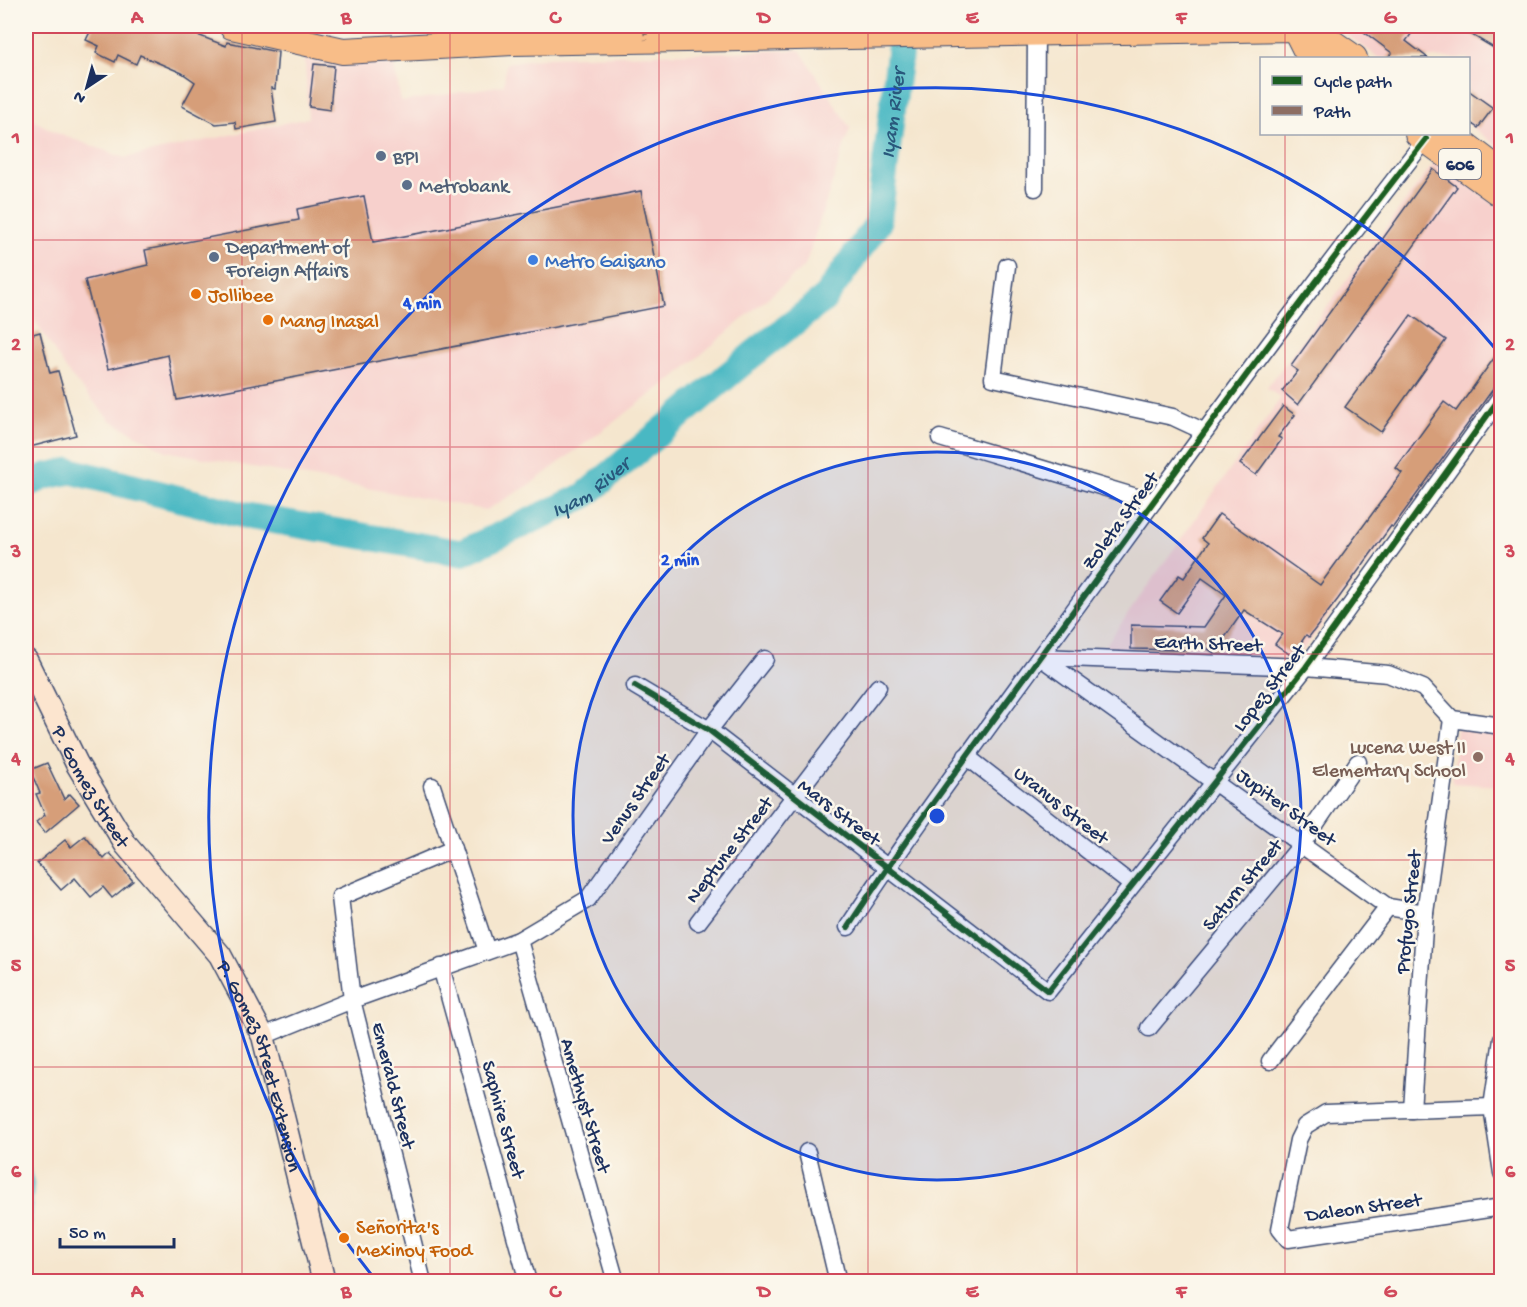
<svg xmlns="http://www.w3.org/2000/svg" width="1527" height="1307" viewBox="0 0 1527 1307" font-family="'Gochi Hand',sans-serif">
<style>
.built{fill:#f7d0cc}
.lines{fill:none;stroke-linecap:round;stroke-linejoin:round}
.stream{stroke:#4ab8c3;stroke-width:4.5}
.river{stroke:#4ab8c3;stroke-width:27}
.building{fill:#d69e79}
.minor-casing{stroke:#3c4a6f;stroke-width:19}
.secondary-casing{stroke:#3c4a6f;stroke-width:25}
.primary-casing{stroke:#3c4a6f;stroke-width:28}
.minor{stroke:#fff;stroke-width:16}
.secondary{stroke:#fce5cf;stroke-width:22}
.primary{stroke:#f8bd88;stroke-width:26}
.quiet{stroke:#8d6e63;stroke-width:4.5;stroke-dasharray:9 4.5;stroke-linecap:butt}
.cycleway-casing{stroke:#fbf7ec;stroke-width:10}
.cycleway{stroke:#1b5e20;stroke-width:6}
.grid{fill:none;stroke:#d1495b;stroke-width:1.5;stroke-opacity:0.55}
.ring{fill:none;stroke:#1d4ed8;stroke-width:3}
.service-dot{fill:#5c6f8a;stroke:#fbf7ec;stroke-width:2}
.shop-dot{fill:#3f7fe0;stroke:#fbf7ec;stroke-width:2}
.food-dot{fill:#e8710a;stroke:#fbf7ec;stroke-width:2}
.education-dot{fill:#8d6e63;stroke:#fbf7ec;stroke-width:2}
.labels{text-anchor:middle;stroke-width:5;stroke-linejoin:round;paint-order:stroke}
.shield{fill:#fbf7ec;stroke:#5e6b89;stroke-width:1.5}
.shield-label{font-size:18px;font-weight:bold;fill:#1b2f5e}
.service-label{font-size:20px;fill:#4e5e75;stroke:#fbf7ec;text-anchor:start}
.shop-label{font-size:20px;fill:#366cbe;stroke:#fbf7ec;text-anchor:start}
.food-label{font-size:20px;fill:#c56008;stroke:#fbf7ec;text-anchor:start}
.street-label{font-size:20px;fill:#1b2f5e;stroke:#fbf7ec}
.education-label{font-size:20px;fill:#785e54;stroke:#fbf7ec;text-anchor:end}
.water-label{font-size:21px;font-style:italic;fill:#29587c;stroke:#fbf7ec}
.centre{fill:#1d4ed8;stroke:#fbf7ec;stroke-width:3}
.ring-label{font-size:18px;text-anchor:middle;font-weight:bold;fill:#1d4ed8;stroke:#fbf7ec;stroke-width:5;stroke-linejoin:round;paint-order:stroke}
.neatline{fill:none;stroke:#d1495b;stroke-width:2}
.grid-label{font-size:20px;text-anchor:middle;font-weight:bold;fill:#d1495b}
</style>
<rect width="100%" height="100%" fill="#fbf7ec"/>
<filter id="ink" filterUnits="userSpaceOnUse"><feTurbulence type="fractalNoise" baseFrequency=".0167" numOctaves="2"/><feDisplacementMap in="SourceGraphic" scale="12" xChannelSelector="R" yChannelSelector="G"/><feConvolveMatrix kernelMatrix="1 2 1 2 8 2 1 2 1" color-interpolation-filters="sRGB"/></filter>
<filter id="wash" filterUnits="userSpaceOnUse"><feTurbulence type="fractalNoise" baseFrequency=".008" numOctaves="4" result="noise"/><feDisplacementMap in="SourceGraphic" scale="24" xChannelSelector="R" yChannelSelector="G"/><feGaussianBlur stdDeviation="1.35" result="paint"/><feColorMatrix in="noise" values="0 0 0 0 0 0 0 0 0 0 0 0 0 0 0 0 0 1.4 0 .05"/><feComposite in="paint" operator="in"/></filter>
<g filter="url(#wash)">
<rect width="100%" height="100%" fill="#f5e6ce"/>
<g class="built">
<path d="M1335 26H1501V149L1469 125 1468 58H1379Z"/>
<path d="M800 50 850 128 805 266 677 375 528 486 486 510 166 451 110 420 69 374 35 321 26 283V121H35L57 133 125 158 308 118 305 59 394 65 401 102 504 85 506 63 548 57Z"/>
<path d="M1436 160 1501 209V387L1294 662 1101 652 1281 398 1267 388Z"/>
<path d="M1457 728 1501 732V786L1452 783Z"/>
</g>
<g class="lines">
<g class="stream">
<path d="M26 928 32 942 26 989"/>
<path d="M26 1161 32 1184 26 1258"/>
</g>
<path class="river" id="s1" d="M26 485 46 476 71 471 247 516 461 553 584 496 752 355 824 299 878 223 903 26"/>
</g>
<g id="blocks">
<g class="building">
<path d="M93 26H163L195 34 226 46 227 42 278 52 275 89 271 88 276 122 236 129 235 122 216 124 182 106 195 82 182 73 140 55 136 64 118 55 115 62 96 53 99 46 86 40Z"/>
<path d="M1356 26H1417L1406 41 1428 58H1387L1392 53Z"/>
<path d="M1457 26H1502V53Z"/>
<path d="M314 64 334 66 330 110 309 107Z"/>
<path d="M1468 90 1493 108 1478 128 1468 121Z"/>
<path d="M1433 169 1457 187 1298 405 1282 391 1298 371 1291 366Z"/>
<path d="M641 191 664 306 177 400 168 355 108 369 85 280 148 265 145 250 299 220 297 209 364 196 373 242Z"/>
<path d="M1411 315 1446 340 1381 432 1345 407Z"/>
<path d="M40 332 50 373 58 371 76 435 26 448V336Z"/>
<path d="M1502 347V383L1493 389 1393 527 1391 526 1338 599 1309 637 1306 635 1292 656 1275 644 1282 634 1244 610 1214 653 1187 635 1186 650 1131 649V625L1204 627 1226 595 1202 578 1177 613 1160 601 1179 575 1184 578 1208 543 1202 538 1219 514 1320 585 1402 473 1396 468 1444 402 1456 411Z"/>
<path d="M1283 406 1295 415 1278 437 1282 439 1256 475 1240 464Z"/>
<path d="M47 763 64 799 70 794 79 804 45 833 36 822 45 815 36 794 40 793 30 770Z"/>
<path d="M85 836 104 859 110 853 133 881 112 898 103 887 91 897 75 878 61 890 37 863 65 840 71 847Z"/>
</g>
</g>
</g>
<g filter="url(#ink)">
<use href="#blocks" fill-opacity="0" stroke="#3c4a6f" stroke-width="1.5"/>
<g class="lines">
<defs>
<g id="minor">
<path d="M1035 188 1036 31"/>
<path d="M1007 266 993 378 1173 417 1203 431"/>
<path d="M940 438 1153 502"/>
<path d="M1040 657 1306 667 1388 674 1423 688 1452 719 1502 726"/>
<path d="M1040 657 1388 907 1425 913"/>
<path d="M635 686 709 730 1048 991 1306 667 1502 395"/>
<path d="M966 756 1132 885"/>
<path d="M432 786 453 849"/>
<path d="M698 922 878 687"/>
<path d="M848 927C923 813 1005 705 1085 595 1197 442 1308 289 1426 139"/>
<path d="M519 940 616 1282"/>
<path d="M441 967 528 1282"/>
<path d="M1149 1028 1302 844 1358 762"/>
<path d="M263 1036 352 1000 519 940 588 899 709 730 765 659"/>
<path d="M1502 1039 1492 1107 1502 1173"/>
<path d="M1270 1061 1388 907"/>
<path d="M1492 1107 1326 1113 1305 1126 1298 1140 1280 1229 1288 1239 1502 1207"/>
<path d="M1412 1110 1425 913 1452 719"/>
<path d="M807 1152 838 1282"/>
<path d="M423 1282 352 1000 340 897 453 849 487 951"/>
</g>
<g id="secondary">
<path id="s2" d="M26 660 77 764 126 845 220 955 263 1036 324 1282"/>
</g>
<g id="primary">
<path d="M232 26 343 51 513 42 1295 28 1318 33 1354 58"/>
<path d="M1295 28 1306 50 1318 58"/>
<path d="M1418 134 1502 195"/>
<path d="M1451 134 1502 173"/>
</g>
</defs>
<use href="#minor" class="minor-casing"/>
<use href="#secondary" class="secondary-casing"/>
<use href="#primary" class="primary-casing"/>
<use href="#minor" class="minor"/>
<use href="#secondary" class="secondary"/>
<use href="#primary" class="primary"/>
<path class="quiet" d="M645 26 646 40"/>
<defs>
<g id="cycleway">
<path d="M635 686 709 730 1048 991 1306 667 1502 395"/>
<path d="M848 927C923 813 1005 705 1085 595 1197 442 1308 289 1426 139"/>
</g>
</defs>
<use href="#cycleway" class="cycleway-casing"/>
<use href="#cycleway" class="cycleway"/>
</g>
</g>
<path class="grid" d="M242 26V1282M450 26V1282M659 26V1282M868 26V1282M1077 26V1282M1285 26V58M1285 134V1282M26 240H1502M26 447H1502M26 654H1502M26 860H1502M26 1067H1502"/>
<circle cx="937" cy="816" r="364" fill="#1d4ed8" fill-opacity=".12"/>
<g class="ring">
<circle cx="937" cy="816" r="364"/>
<path d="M375 1279A728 728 0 1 1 1499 353"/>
</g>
<g class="service-dot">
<circle cx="381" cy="156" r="6"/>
<circle cx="407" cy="185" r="6"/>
<circle cx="214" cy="257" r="6"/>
</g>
<circle class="shop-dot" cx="533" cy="260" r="6"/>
<g class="food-dot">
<circle cx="196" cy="294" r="6"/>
<circle cx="268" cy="320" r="6"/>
<circle cx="344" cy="1238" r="6"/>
</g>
<circle class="education-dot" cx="1478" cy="757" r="6"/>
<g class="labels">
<rect class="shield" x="1439" y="149" width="42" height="30" rx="4.5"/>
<g class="shield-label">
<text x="1460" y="170">606</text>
</g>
<g class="service-label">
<text x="393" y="163">BPI</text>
<text x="419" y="192">Metrobank</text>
<text x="226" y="253">Department of<tspan x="226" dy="23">Foreign Affairs</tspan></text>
</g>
<g class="shop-label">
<text x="545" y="267">Metro Gaisano</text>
</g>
<g class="food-label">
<text x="208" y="301">Jollibee</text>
<text x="280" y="327">Mang Inasal</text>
<text x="356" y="1233">Señorita's<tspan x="356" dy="23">Mexinoy Food</tspan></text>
</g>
<g class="street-label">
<text transform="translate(1119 520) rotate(-54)" y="7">Zoleta Street</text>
<text transform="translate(1208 642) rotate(2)" y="7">Earth Street</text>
<text transform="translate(1268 687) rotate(-52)" y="7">Lopez Street</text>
<text dy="7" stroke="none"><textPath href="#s2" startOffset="142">P. Gomez Street</textPath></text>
<text transform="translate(634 798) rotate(-55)" y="7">Venus Street</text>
<text transform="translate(1062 804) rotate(38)" y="7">Uranus Street</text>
<text transform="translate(1287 806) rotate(36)" y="7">Jupiter Street</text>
<text transform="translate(840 811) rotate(37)" y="7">Mars Street</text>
<text transform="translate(728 849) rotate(-52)" y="7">Neptune Street</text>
<text transform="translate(1241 884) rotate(-50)" y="7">Saturn Street</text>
<text transform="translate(1407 912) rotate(-84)" y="7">Profugo Street</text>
<text dy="7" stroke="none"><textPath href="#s2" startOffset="474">P. Gomez Street Extension</textPath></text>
<text transform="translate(395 1085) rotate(76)" y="7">Emerald Street</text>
<text transform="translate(587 1105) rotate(74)" y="7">Amethyst Street</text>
<text transform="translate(505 1119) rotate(75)" y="7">Saphire Street</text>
<text transform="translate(1363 1206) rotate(-8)" y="7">Daleon Street</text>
</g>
<g class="education-label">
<text x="1466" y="753">Lucena West II<tspan x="1466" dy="23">Elementary School</tspan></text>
</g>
<g class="water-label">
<text dy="7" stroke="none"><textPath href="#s1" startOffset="1096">Iyam River</textPath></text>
<text dy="7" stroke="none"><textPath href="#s1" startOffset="592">Iyam River</textPath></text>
</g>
</g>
<circle cx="937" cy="816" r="9" class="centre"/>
<g class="ring-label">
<text x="422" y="308">4 min</text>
<text x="680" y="565">2 min</text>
</g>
<rect width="1527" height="1307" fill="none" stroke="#fbf7ec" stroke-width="66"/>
<rect x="1260" y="57" width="210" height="78" fill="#fbf7ec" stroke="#a1a7b3" stroke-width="1.5"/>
<rect x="1272" y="76" width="30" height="9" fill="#1b5e20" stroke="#a1a7b3" stroke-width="1.5"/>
<text x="1314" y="87" font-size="18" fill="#1b2f5e">Cycle path</text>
<rect x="1272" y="106" width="30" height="9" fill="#8d6e63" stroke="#a1a7b3" stroke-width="1.5"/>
<text x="1314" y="117" font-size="18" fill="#1b2f5e">Path</text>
<g transform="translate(87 87) rotate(216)" stroke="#fbf7ec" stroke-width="4.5" paint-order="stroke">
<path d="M0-4.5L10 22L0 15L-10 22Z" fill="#1b2f5e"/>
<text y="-9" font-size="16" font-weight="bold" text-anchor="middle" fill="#1b2f5e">N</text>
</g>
<path d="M60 1238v9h114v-9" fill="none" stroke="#1b2f5e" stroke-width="3"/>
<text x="69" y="1238" font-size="18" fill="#1b2f5e" stroke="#fbf7ec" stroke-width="4.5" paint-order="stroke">50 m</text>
<rect x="33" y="33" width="1461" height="1241" class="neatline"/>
<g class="grid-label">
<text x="137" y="23">A</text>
<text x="346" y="23">B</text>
<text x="555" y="23">C</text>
<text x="764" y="23">D</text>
<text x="972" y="23">E</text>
<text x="1181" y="23">F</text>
<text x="1390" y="23">G</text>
<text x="16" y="143">1</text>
<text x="1510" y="143">1</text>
<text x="16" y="350">2</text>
<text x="1510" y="350">2</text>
<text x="16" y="557">3</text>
<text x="1510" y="557">3</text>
<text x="16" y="764">4</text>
<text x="1510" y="764">4</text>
<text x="16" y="971">5</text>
<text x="1510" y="971">5</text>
<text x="16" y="1177">6</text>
<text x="1510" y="1177">6</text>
<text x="137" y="1297">A</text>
<text x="346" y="1297">B</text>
<text x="555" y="1297">C</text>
<text x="764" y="1297">D</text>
<text x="972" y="1297">E</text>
<text x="1181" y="1297">F</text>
<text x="1390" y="1297">G</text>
</g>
</svg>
